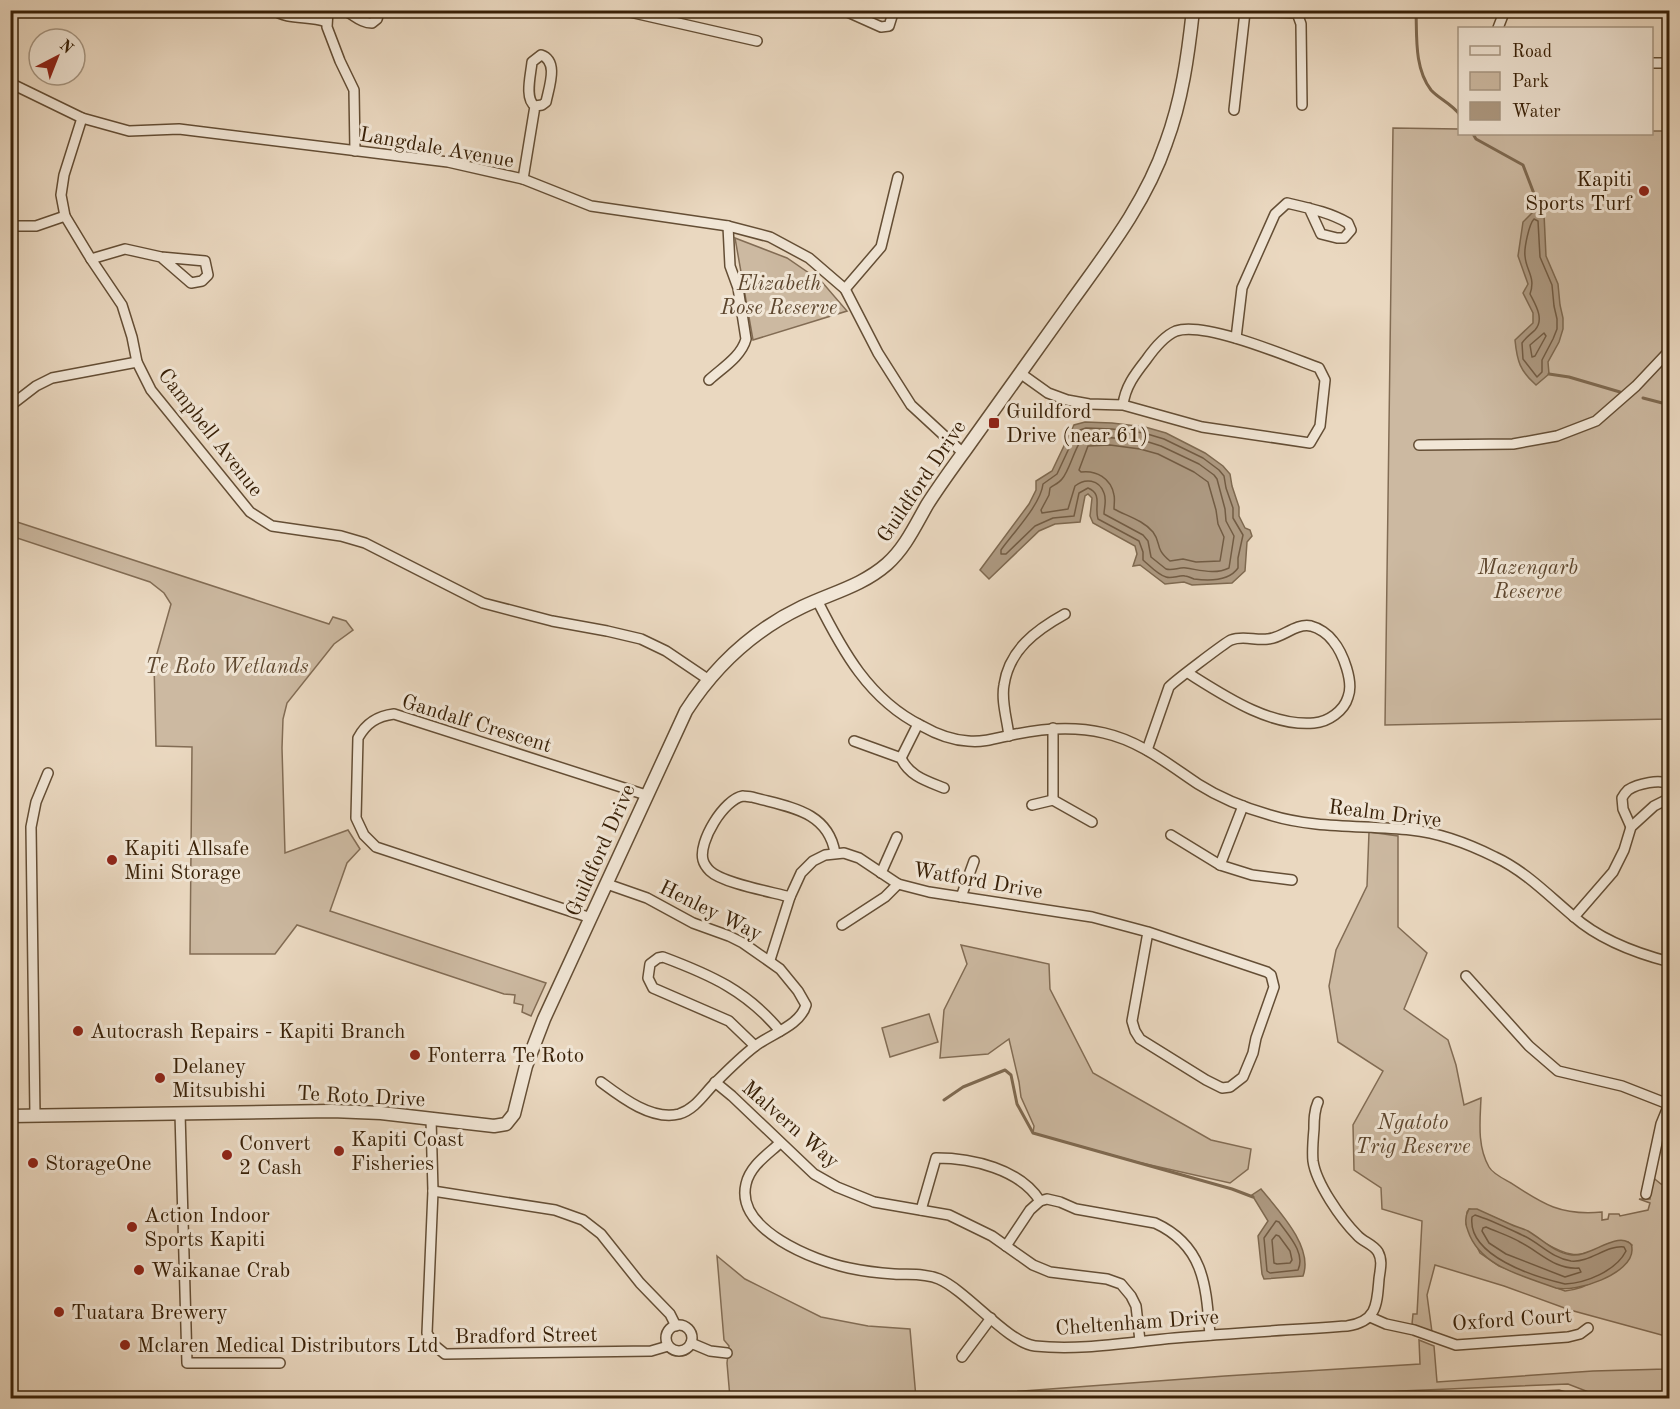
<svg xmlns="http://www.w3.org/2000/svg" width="1680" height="1409" viewBox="0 0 1680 1409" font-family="'Old Standard TT',serif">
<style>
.green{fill:#ccb9a1;stroke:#826c54;stroke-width:1.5;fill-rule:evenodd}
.water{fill:#ad9981;stroke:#7e6950;stroke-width:1.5}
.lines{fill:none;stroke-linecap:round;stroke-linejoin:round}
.shore{stroke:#725c44;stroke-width:1.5}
.stream{stroke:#7e6950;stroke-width:3}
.minor-casing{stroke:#644e35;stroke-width:12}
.tertiary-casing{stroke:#644e35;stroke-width:15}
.minor{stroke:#f1e6d6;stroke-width:9}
.tertiary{stroke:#f1e6d6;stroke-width:12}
.poi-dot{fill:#8f2418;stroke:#f1e6d6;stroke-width:2}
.labels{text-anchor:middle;stroke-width:6;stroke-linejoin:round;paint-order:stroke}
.street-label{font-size:21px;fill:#382007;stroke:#f1e6d6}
.poi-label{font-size:21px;fill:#382007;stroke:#f1e6d6;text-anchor:start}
.park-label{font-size:21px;font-style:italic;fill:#5d462e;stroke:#f1e6d6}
</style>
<rect width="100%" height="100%" fill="#ead8c0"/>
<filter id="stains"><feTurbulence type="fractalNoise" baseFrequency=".00333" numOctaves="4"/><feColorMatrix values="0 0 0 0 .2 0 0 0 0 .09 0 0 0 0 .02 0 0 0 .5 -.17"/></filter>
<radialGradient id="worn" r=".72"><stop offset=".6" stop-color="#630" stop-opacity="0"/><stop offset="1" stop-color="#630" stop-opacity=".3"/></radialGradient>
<g class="green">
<path d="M1393 128 1459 129 1460 134H1652V131H1669V719L1385 725Z"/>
<path d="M735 238 787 258 822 282 847 311 753 340Z"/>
<path d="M11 520 329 624 333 617 346 621 353 630 334 644 287 703 283 719 282 748 285 853 348 830 360 849 347 863 330 911 546 983 531 1016 522 1012 523 1005 514 1003 515 995 504 994 297 925 275 954H190L192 747 156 746 154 664 171 604 164 593 150 582 11 536Z"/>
<path d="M1369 832 1398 836V927L1427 953 1404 1009 1448 1040 1456 1065 1464 1105 1481 1098C1480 1121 1477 1146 1489 1167 1493 1174 1504 1179 1511 1183 1543 1204 1561 1216 1602 1212V1220L1608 1219 1609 1214H1619L1620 1216 1648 1210 1650 1203 1639 1199H1650L1651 1176 1661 1184 1669 1185V1337L1570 1310 1504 1286 1435 1265 1427 1295 1432 1332 1412 1324 1413 1314H1417L1422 1221 1382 1209 1381 1188 1354 1170 1353 1125 1383 1071 1338 1042 1329 986 1336 950 1367 886ZM1469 1209C1494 1215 1515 1227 1537 1239 1548 1244 1558 1252 1571 1254 1591 1258 1607 1238 1628 1242L1632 1245C1609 1268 1599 1287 1565 1291L1499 1266 1480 1253 1466 1224 1467 1212Z"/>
<path d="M961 945 1049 964 1050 989 1093 1073 1211 1140 1251 1149 1248 1169 1230 1183 1137 1162 1033 1133 1034 1126 1021 1097 1019 1082 1009 1039 988 1054 940 1058 944 1010 967 964Z"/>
<path d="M929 1014 938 1042 890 1057 882 1028Z"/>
<path d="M717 1256 745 1279 821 1317 868 1326 910 1329 916 1398H730L727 1363 729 1346 724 1340Z"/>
<path d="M1419 1340 1434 1346 1437 1382 1593 1371 1666 1369 1669 1349V1398H1604L1568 1384 1401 1391 1313 1398H930L1225 1376 1420 1364Z"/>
<path d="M1559 1390 1586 1398H1390Z"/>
</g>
<g class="water">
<path d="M1536 209 1544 214 1546 256 1558 284 1560 305 1563 318V329L1559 342 1548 362 1549 374 1536 385C1520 371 1517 361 1515 340L1533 323V313L1523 293 1528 284 1518 256 1523 222Z"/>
<path d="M1085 422 1112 423 1145 427 1166 433 1205 453 1223 466 1230 474 1232 486 1239 507V516L1245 528 1250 530 1252 536 1247 542 1245 571 1232 583 1192 585 1184 582 1165 584 1140 565 1133 566 1137 554 1135 546 1093 523 1090 516 1092 498 1088 494 1085 496 1080 522 1055 524 1039 531 989 579 980 570 1029 504 1036 490V481L1052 471 1074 425Z"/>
<path d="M1261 1189C1278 1210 1314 1247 1303 1276L1264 1279 1262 1274 1258 1236 1268 1221 1252 1195Z"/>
<path d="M1469 1209H1477C1488 1214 1499 1219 1510 1224 1516 1227 1522 1228 1528 1231 1542 1239 1554 1253 1572 1255 1589 1257 1614 1234 1628 1242 1632 1244 1632 1246 1632 1250 1632 1274 1576 1293 1556 1288 1524 1276 1480 1267 1468 1231 1465 1224 1465 1216 1469 1209Z"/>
</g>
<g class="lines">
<g class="shore">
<path d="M1534 219 1538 221 1540 257 1552 285 1554 306 1557 319V329L1553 339 1542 360V372L1537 377 1523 359 1522 343C1525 338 1531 334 1535 330 1545 319 1535 304 1530 294 1536 277 1526 271 1525 256 1524 248 1529 224 1534 219Z"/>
<path d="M1544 333 1546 336 1535 356 1532 357 1530 345Z"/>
<path d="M1086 428 1112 429 1144 433 1164 439 1203 458 1219 470 1224 476 1226 488 1233 508V518L1243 535 1238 558V568C1229 581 1209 581 1194 579 1191 578 1188 576 1185 576 1179 575 1172 579 1166 577 1158 575 1149 565 1143 560V552L1139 541 1098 519C1094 507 1103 494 1088 488L1079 493 1074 516 1053 518 1035 526 1006 554H1001V550C1013 533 1041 504 1043 484L1057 474 1077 431Z"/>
<path d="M1087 436 1142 440 1161 446 1199 464 1214 475 1217 479 1225 509 1226 521 1234 536 1229 568C1215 575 1200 570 1186 568 1179 567 1173 571 1166 569L1151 557 1148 541 1143 535 1104 514C1104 508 1107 500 1104 493 1099 479 1085 478 1075 486L1068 509 1042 513 1041 510 1049 495 1050 488C1054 485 1059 483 1062 479 1071 469 1076 439 1087 436Z"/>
<path d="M1110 445 1140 449 1158 454 1194 472 1208 482 1216 510 1218 524 1224 537 1220 561 1196 562 1183 559 1170 561C1154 548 1162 544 1153 532 1143 520 1127 516 1114 509 1114 505 1115 499 1114 495 1111 478 1096 470 1081 472L1079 470 1088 446Z"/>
<path d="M1475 1215C1491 1220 1507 1228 1522 1235 1539 1242 1551 1258 1571 1261 1590 1263 1606 1245 1624 1247L1626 1251C1616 1271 1586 1283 1565 1284 1535 1277 1467 1256 1472 1217Z"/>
<path d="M1276 1221 1279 1222C1288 1235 1306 1253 1298 1270L1270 1273 1267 1271 1264 1238Z"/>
<path d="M1486 1227C1497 1232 1510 1236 1520 1242 1540 1252 1555 1270 1579 1268L1581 1272 1565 1277 1506 1254 1489 1243 1482 1231 1483 1228Z"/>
<path d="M1276 1235 1279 1236 1290 1251 1292 1260 1290 1263 1277 1264 1274 1263 1272 1240Z"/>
</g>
<g class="stream">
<path d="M1416 10C1417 36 1414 68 1431 90 1439 99 1451 103 1460 115"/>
<path d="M1473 134 1476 139 1523 165 1541 212"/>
<path d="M1549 374 1569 377 1620 392"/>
<path d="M1643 398 1670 405"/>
<path d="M944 1100 963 1087 1005 1070 1011 1075 1017 1104 1033 1133 1232 1189 1253 1197"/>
</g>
<defs>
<g id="minor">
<path d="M274 10C288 21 310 15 326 22"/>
<path d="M328 10 327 27 340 61 354 90 355 151"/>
<path d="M343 10C354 14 360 23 372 23L377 19 380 10"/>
<path d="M621 10 757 41"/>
<path d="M843 10 881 27 889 26 894 10"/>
<path d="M1228 10 1297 13 1301 24 1302 105"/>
<path d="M1498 28 1505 10"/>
<path d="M1652 63H1670"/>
<path d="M10 83 82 118 129 131 179 129 448 162 523 179 591 206 728 226 770 237 809 258 845 289 878 353 911 405 963 453"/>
<path d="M1234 110 1245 12"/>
<path d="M82 118 64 175 61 195 65 216 91 259 122 305 132 337 137 362 151 390 250 512 272 526 341 536 365 543 483 603 552 621 607 631 641 639 666 651 709 680"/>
<path d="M523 179 535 106C524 99 531 74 532 62L541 55C559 61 549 87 546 102L542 105 535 106"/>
<path d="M10 226H36L65 216"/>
<path d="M91 259 125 249 161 257 205 261 208 275 202 281 191 283 161 257"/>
<path d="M845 289 881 247 898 177"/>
<path d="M1236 338 1242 288 1275 214 1287 203C1308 208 1329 212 1348 223L1351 230 1344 238H1337L1321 234 1309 208"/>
<path d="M1020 373 1048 393 1067 400 1089 404 1123 405 1202 427 1310 443 1320 426 1325 380 1319 368C1289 357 1205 321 1176 331 1164 336 1153 350 1146 360 1135 374 1125 387 1123 405"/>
<path d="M709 380C722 368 741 357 746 339L738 288 730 266 728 226"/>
<path d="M10 406 36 386 52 378 137 362"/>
<path d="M1419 445 1513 444 1557 436 1596 421 1636 386 1670 350"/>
<path d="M817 600C842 650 869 700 922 726 936 734 951 740 968 741 985 743 1000 737 1016 734 1046 728 1074 726 1104 733 1140 741 1168 764 1198 784 1220 798 1245 808 1270 815 1315 829 1365 825 1411 830 1441 833 1469 844 1495 857 1525 871 1548 895 1573 916 1600 940 1635 953 1670 962"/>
<path d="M1053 728V800"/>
<path d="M1009 736C1007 719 1001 701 1004 685 1009 650 1036 630 1065 614"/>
<path d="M854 741 901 758C909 776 927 781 944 788"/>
<path d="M1147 750 1169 687C1172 683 1226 642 1231 640 1243 635 1256 641 1268 639 1283 638 1295 623 1311 626 1319 628 1328 634 1333 641 1343 653 1354 682 1348 697 1344 711 1328 722 1314 723 1270 727 1223 695 1188 673"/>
<path d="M901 758 918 724"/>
<path d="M1032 805 1053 800 1092 822"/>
<path d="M1631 827 1623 809 1622 798C1623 796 1627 791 1628 790 1637 784 1661 778 1670 785"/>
<path d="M1171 835 1220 865 1252 875 1292 880"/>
<path d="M1220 865 1243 806"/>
<path d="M881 873 897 837"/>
<path d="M790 897C772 892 722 883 710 871 707 868 704 864 703 860 698 842 724 799 743 796 744 796 751 797 752 797 787 807 828 810 835 853"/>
<path d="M961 897 974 861"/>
<path d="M1574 917 1613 872 1624 850 1631 827 1654 806 1668 799 1670 794"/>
<path d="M591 918 376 847 364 835 356 818 358 738C366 723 377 716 394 714L646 795"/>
<path d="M842 925 885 897 898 884"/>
<path d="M770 960 790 897 801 873 813 861 825 855 844 853 859 858 898 884 929 892 1092 917 1148 932 1267 972 1271 975 1274 987 1256 1038 1253 1053 1243 1077 1230 1087 1222 1088 1206 1080 1140 1039 1135 1031 1132 1021 1148 932"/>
<path d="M1466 976 1529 1046 1558 1071 1622 1086 1668 1104"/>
<path d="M755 1046 729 1021 653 988 648 978 650 964 658 958 663 957C711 975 747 991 780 1031"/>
<path d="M601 1082C621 1097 652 1121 679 1114 696 1109 705 1092 717 1081 729 1069 741 1057 754 1047 770 1034 800 1026 806 1005L798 991 780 969 743 943 729 936 693 923 647 898 607 884"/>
<path d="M715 1082 732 1096 814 1174 837 1187 874 1202 949 1215 992 1236 1033 1265 1050 1272 1107 1279 1121 1284 1131 1296 1136 1306 1140 1341"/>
<path d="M180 1113 187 1363H280"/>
<path d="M35 1115 31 827 36 802 48 773"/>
<path d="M431 1119 433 1191 427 1333 434 1345 445 1354 651 1351 668 1346"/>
<path d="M780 1143C767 1155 750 1166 746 1184 735 1230 815 1261 849 1268 863 1271 879 1273 894 1274 909 1275 925 1273 939 1279 967 1291 1008 1343 1035 1346 1081 1351 1129 1342 1175 1338 1233 1333 1290 1330 1347 1326 1377 1322 1377 1304 1379 1279 1380 1270 1383 1261 1378 1252 1373 1244 1363 1242 1357 1235 1341 1219 1316 1183 1313 1161 1312 1151 1313 1140 1314 1129 1314 1120 1314 1111 1318 1102"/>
<path d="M433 1191 555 1210 583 1220 601 1234 640 1283 670 1314 676 1326"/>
<path d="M1646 1194 1661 1124 1670 1102"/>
<path d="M921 1210 936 1158C972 1158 1020 1169 1040 1201"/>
<path d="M1006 1246 1030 1210 1040 1201 1047 1199 1060 1202 1076 1209 1155 1223C1205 1246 1206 1287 1210 1335"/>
<path d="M1370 1317 1386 1324 1414 1330 1456 1345 1568 1337 1580 1334 1588 1328"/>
<circle cx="679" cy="1338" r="13"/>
<path d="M691 1343 710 1351 727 1353"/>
<path d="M962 1357 991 1318"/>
</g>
<path id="tertiary" d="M10 1116 332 1111 381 1113 494 1126 506 1124 514 1114 526 1066 544 1019 686 711C715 666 754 630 802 607 831 593 862 586 887 564 905 548 915 526 927 505 939 486 953 467 966 449 1001 400 1036 351 1071 302 1107 252 1146 202 1166 143 1182 100 1188 56 1193 10"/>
</defs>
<use href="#minor" class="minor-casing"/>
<use href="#tertiary" class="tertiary-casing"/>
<use href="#minor" class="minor"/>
<use href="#tertiary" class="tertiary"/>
</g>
<g class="poi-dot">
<circle cx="1644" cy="191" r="6"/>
<rect x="988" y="417" width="12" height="12" rx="3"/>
<circle cx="112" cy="860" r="6"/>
<circle cx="78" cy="1031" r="6"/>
<circle cx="415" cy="1055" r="6"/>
<circle cx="160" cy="1078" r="6"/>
<circle cx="339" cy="1151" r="6"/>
<circle cx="227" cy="1155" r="6"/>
<circle cx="33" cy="1163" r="6"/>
<circle cx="132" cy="1227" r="6"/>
<circle cx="139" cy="1270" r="6"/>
<circle cx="59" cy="1312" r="6"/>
<circle cx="125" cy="1345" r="6"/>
</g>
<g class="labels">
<g class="street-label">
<text transform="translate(437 147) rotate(10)" y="7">Langdale Avenue</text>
<text transform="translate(211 432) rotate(52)" y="7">Campbell Avenue</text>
<text transform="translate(921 481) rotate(-56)" y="7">Guildford Drive</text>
<text transform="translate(477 723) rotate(17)" y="7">Gandalf Crescent</text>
<text transform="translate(1385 813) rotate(7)" y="7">Realm Drive</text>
<text transform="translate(600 850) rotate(-66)" y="7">Guildford Drive</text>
<text transform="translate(978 880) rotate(10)" y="7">Watford Drive</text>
<text transform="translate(711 910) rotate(26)" y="7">Henley Way</text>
<text transform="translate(361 1096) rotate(3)" y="7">Te Roto Drive</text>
<text transform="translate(791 1124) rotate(41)" y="7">Malvern Way</text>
<text transform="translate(1512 1319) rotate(-4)" y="7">Oxford Court</text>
<text transform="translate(1137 1322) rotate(-4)" y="7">Cheltenham Drive</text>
<text transform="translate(526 1335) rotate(-1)" y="7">Bradford Street</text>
</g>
<g class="poi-label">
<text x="1632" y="186" text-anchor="end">Kapiti<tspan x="1632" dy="24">Sports Turf</tspan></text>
<text x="1006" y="418">Guildford<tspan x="1006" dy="24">Drive (near 61)</tspan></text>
<text x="124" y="855">Kapiti Allsafe<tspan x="124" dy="24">Mini Storage</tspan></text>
<text x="90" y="1038">Autocrash Repairs - Kapiti Branch</text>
<text x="427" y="1062">Fonterra Te Roto</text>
<text x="172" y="1073">Delaney<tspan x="172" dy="24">Mitsubishi</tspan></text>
<text x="351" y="1146">Kapiti Coast<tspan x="351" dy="24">Fisheries</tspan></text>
<text x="239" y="1150">Convert<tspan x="239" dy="24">2 Cash</tspan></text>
<text x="45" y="1170">StorageOne</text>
<text x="144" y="1222">Action Indoor<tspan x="144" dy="24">Sports Kapiti</tspan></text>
<text x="151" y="1277">Waikanae Crab</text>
<text x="71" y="1319">Tuatara Brewery</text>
<text x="137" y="1352">Mclaren Medical Distributors Ltd</text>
</g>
<g class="park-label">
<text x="779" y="290">Elizabeth<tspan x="779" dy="24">Rose Reserve</tspan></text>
<text x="1528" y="574">Mazengarb<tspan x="1528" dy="24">Reserve</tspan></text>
<text x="227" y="673">Te Roto Wetlands</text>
<text x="1413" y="1129">Ngatoto<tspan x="1413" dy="24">Trig Reserve</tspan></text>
</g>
</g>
<rect width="1680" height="1409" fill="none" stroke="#ead8c0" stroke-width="36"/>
<rect x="12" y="12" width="1656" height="1385" fill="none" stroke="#382007" stroke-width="3"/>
<rect x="18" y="18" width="1644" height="1373" fill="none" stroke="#382007" stroke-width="1.5"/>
<rect x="1458" y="27" width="195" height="108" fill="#f1e6d6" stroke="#a79783" stroke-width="1.5"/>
<rect x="1470" y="46" width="30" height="9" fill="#f1e6d6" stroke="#a79783" stroke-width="1.5"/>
<text x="1512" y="57" font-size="18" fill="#382007">Road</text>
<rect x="1470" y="72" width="30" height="18" fill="#ccb9a1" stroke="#a79783" stroke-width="1.5"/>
<text x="1512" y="87" font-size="18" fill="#382007">Park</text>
<rect x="1470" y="102" width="30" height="18" fill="#ad9981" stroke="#a79783" stroke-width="1.5"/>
<text x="1512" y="117" font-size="18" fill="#382007">Water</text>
<g transform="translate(57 57) rotate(42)"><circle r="28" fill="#f1e6d6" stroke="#a79783" stroke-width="1.5"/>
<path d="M0-4.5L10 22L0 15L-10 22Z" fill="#8f2418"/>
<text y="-9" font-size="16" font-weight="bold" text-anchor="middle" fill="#382007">N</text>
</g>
<rect width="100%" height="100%" filter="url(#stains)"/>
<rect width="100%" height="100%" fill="url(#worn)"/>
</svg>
